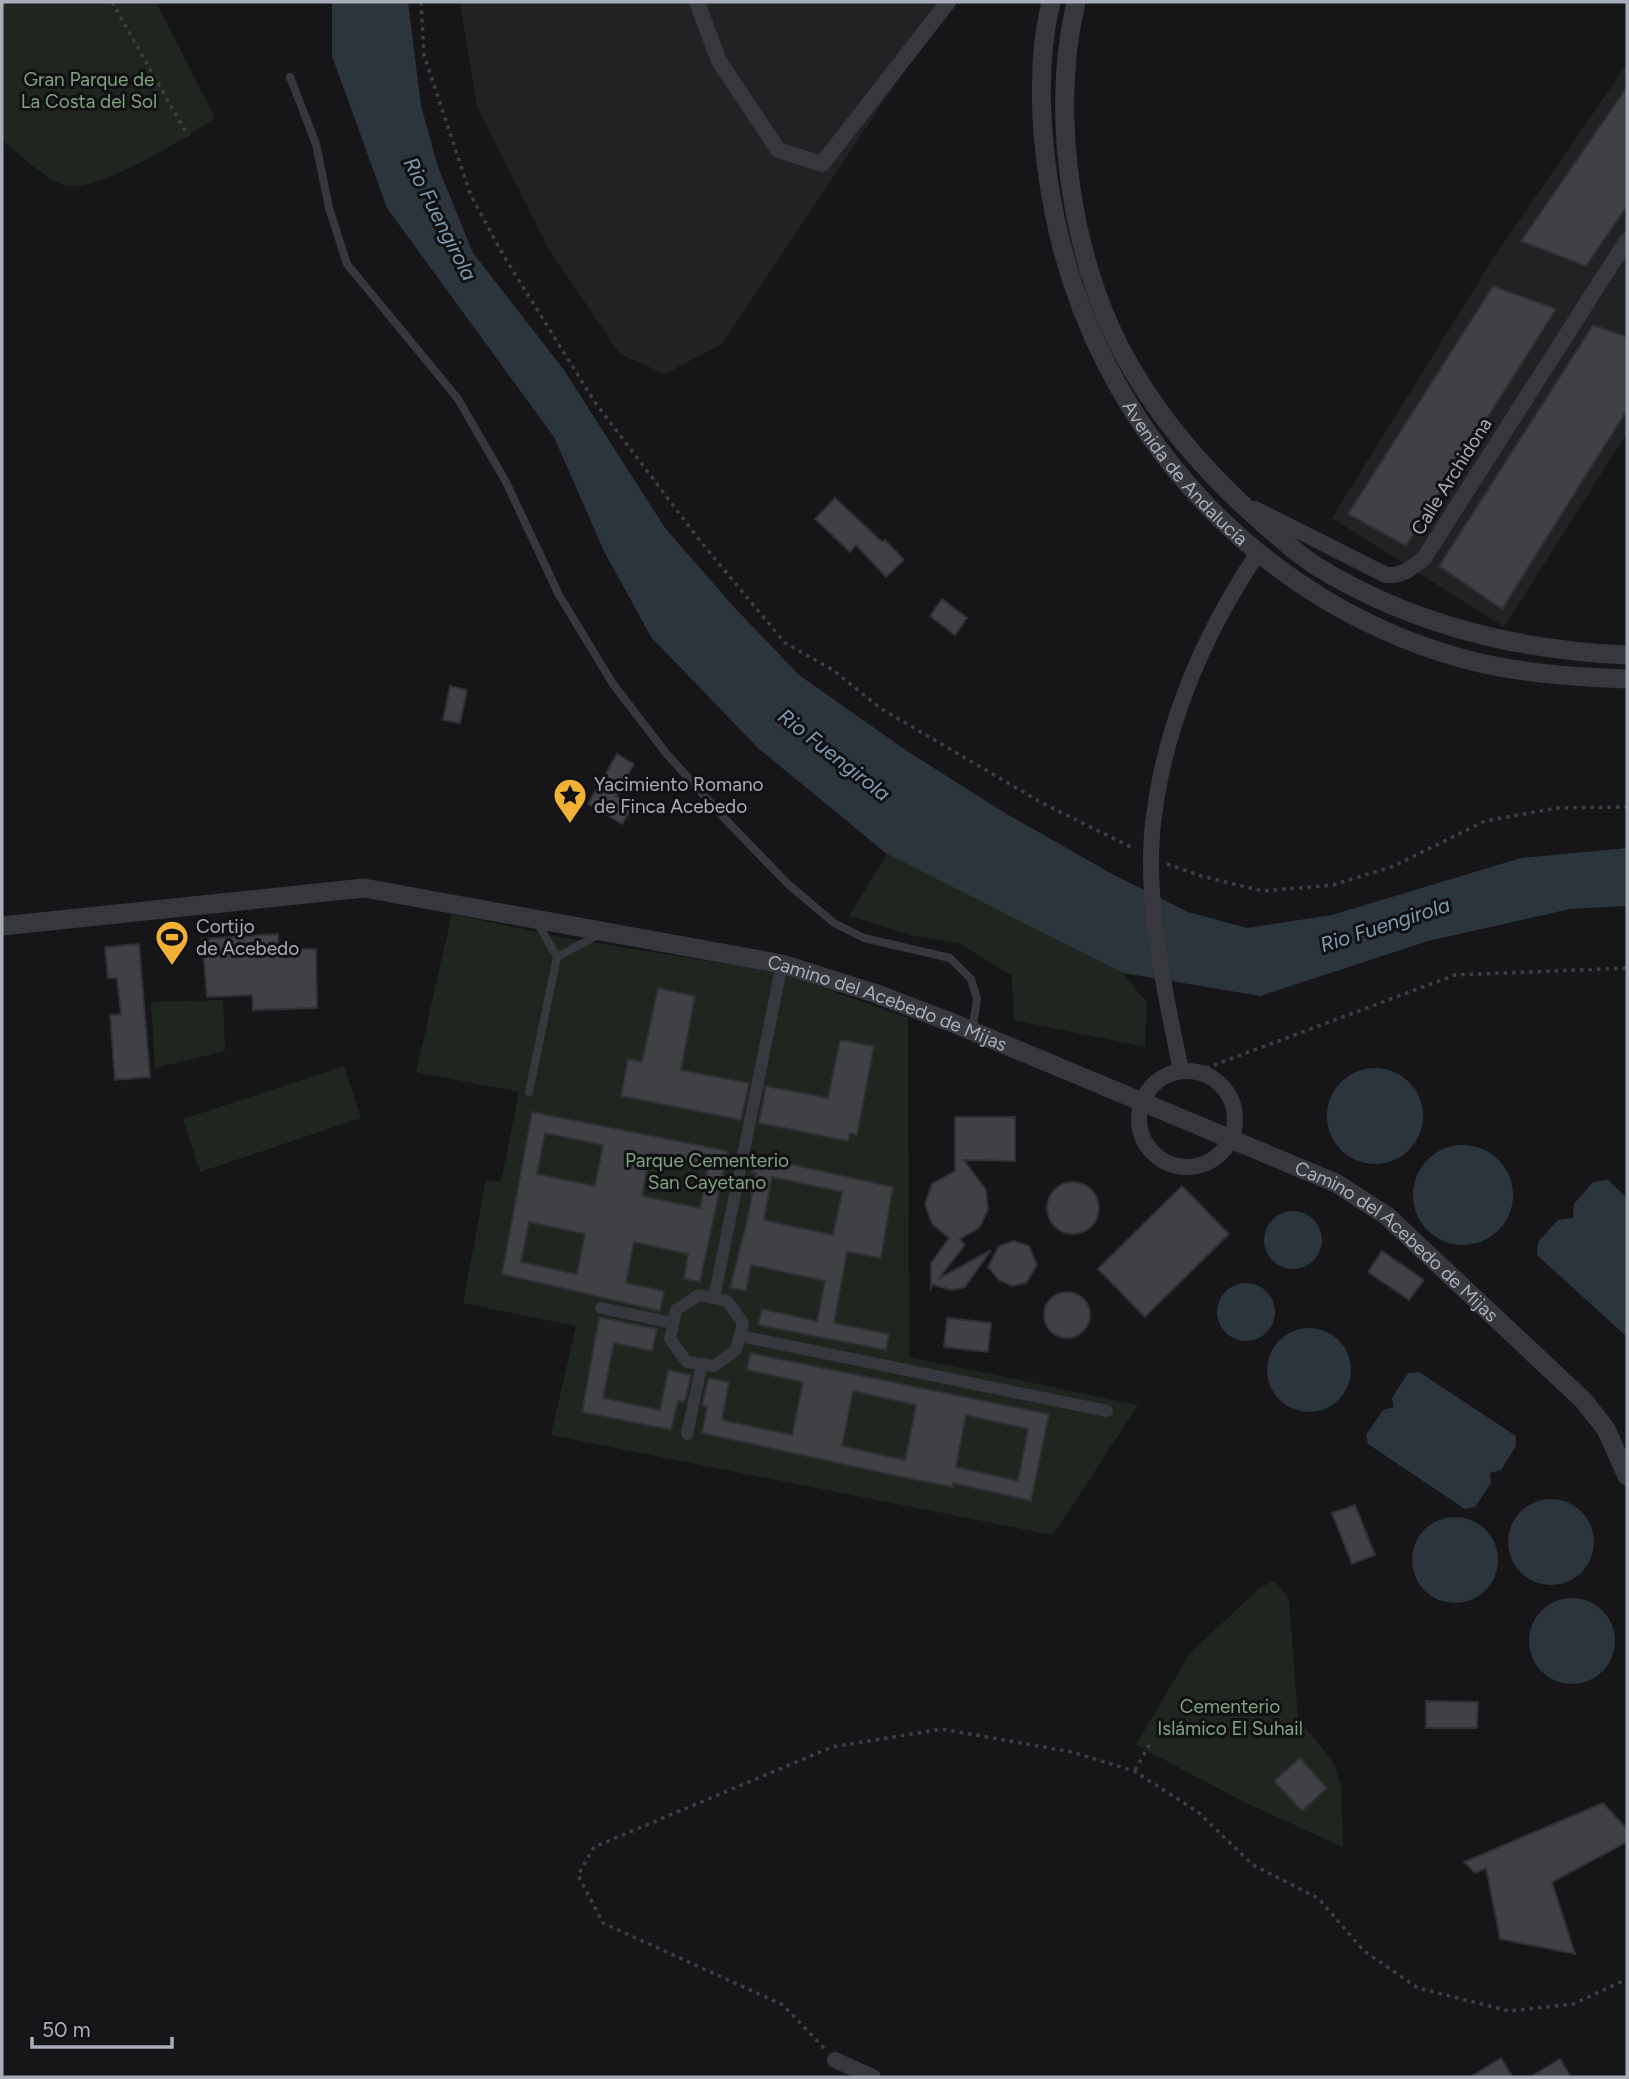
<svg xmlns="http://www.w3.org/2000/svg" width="1629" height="2079" viewBox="0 0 1629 2079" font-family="Figtree,sans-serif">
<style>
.built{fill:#222225}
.green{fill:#1e261f}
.water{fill:#2c353c}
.building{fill:#404145;stroke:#303034;stroke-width:2;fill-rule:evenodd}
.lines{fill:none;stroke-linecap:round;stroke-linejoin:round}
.path{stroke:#3d3f44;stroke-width:3.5;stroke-dasharray:3.5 5;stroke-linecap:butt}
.service{stroke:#37383d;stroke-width:8}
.pedestrian{stroke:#37383d;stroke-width:12}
.minor{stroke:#37383d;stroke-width:16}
.tertiary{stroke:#37383d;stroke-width:19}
.labels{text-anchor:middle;stroke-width:6;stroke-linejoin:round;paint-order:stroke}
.park-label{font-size:19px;fill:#7fa381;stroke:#111113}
.street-label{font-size:19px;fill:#a8adb8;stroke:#111113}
.poi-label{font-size:19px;fill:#a8adb8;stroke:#111113;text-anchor:start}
.water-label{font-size:21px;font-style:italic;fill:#7f9bb3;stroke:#111113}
</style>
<rect width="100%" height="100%" fill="#161618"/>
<g class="built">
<path d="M460 2H950L722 344 665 374 620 354 550 251 477 107Z"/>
<path d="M1627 64V433L1504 627 1332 518 1496 254Z"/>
</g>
<g class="green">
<path d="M2 2H156L215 118C188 136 95 196 63 185 41 176 21 155 2 140Z"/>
<path d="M887 854 1123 973 1147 1003 1145 1047 1014 1020 1012 976 960 944 914 936 849 916Z"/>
<path d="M452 914 559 937 782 973 908 1018 909 1357 1138 1405 1053 1535 551 1435 576 1326 463 1303 486 1180 501 1182 519 1092 416 1072Z"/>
<path d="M223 1000 225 1051 155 1068 151 1002Z"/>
<path d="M344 1066 361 1118 200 1172 183 1119Z"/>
<path d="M1274 1581 1289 1599 1298 1719 1332 1760 1341 1785 1343 1847 1246 1803 1136 1745 1190 1653 1261 1587Z"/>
</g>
<g class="water">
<path d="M332 2H408L421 106 438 167 473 253 564 370 665 528 733 606 799 675 907 751 1005 813 1114 875 1188 912 1247 928 1332 915 1521 858 1627 848V906L1570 909 1428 941 1260 996 1123 973 887 854 758 748 651 637 604 551 554 437 387 208 332 56Z"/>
<circle cx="1375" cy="1116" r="48"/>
<circle cx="1463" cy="1195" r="50"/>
<path d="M1608 1180 1627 1198V1337L1537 1255 1538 1242 1558 1220 1573 1218 1574 1204 1593 1182Z"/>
<circle cx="1293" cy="1240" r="29"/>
<circle cx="1246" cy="1312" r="29"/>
<circle cx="1309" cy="1370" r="42"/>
<path d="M1419 1372 1516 1436V1446L1501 1470 1490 1473 1491 1483 1475 1507 1465 1509 1368 1444 1366 1435 1383 1410 1394 1407 1392 1398 1408 1373Z"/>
<circle cx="1551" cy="1542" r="43"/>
<circle cx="1455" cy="1560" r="43"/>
<circle cx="1572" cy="1641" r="43"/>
</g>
<g class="building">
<path d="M1627 87V206L1586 266 1521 241Z"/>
<path d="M1493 286 1556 309 1406 546 1348 514Z"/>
<path d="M1593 325 1627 337V410L1502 609 1439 566Z"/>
<path d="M835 498 882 542 885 540 904 560 886 577 856 545 850 552 815 519Z"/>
<path d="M942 599 967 618 955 635 930 616Z"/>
<path d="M450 686 467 690 460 723 443 720Z"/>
<path d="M617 754 634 764 616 796 633 806 622 824 588 804Z"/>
<path d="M278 934 279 949H316L317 1008 253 1010 252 995 207 997 202 939Z"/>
<path d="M139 944 150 1077 115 1080 110 1015 121 1014 117 978H108L105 947Z"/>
<path d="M658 988 695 996 681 1070 749 1083 741 1120 621 1096 628 1059 642 1062Z"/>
<path d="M840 1040 874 1046 857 1135 850 1133 848 1141 759 1123 766 1086 828 1098Z"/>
<path d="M532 1112 728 1151 700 1282 684 1279 688 1254 634 1242 626 1283 664 1291 660 1311 502 1274ZM545 1133 603 1145 595 1186 537 1174ZM650 1153 708 1166 700 1208 642 1196ZM529 1222 585 1234 577 1274 521 1262Z"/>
<path d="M955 1117H1015V1161L964 1160 986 1190 988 1210 979 1228 960 1239 965 1245 938 1279 991 1250 965 1287 952 1290 933 1285 931 1288V1263L949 1238 932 1224 925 1204 932 1184 955 1171Z"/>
<path d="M754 1160 790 1166V1164L893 1187 881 1258 847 1252 834 1323 889 1334 886 1350 758 1325 762 1309 817 1321 825 1281 751 1265 746 1291 730 1288 748 1216 756 1173H752ZM772 1177 842 1192 833 1235 764 1220Z"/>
<circle cx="1073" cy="1208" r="26"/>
<path d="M1182 1186 1229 1234 1145 1317 1098 1269Z"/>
<path d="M1014 1241 1029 1246 1037 1265 1026 1283 1012 1286 999 1280 988 1267 999 1246Z"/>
<path d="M1382 1251 1424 1280 1409 1300 1368 1272Z"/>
<circle cx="1067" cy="1315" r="23"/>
<path d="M599 1317 657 1329 652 1351 614 1343 603 1398 660 1410 668 1370 691 1375 685 1402 678 1401 671 1430 582 1412Z"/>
<path d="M947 1318 991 1323 988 1352 944 1347Z"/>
<path d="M750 1353 1049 1414 1031 1501 953 1483 952 1487 902 1477 702 1433 707 1407 702 1406 708 1379 711 1378 729 1382 722 1420 792 1435 803 1382 747 1370ZM853 1391 916 1405 905 1460 842 1446ZM966 1415 1028 1429 1018 1481 956 1467Z"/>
<path d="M1355 1505 1375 1555 1352 1564 1332 1513Z"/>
<path d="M1426 1701 1478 1702 1477 1728H1426Z"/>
<path d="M1300 1758 1327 1788 1302 1811 1274 1781Z"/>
<path d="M1603 1803 1627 1829V1842L1552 1882 1575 1954 1500 1939 1486 1868 1475 1873 1464 1862Z"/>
<path d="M1501 2058 1513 2077H1470Z"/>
<path d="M1560 2059 1571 2077H1530Z"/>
</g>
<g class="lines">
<g class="path">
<path d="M112 2 188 136"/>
<path d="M421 2 424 55 471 196 505 258 594 401 701 542 785 643 833 670 880 708 1042 803 1135 849"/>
<path d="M1167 864 1201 876 1263 891 1333 885 1394 866 1485 821 1557 808 1627 807"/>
<path d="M1198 1071 1455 975 1627 968"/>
<path d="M1135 1770 1151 1742"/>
<path d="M824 2048 783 2005 603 1923 578 1875 594 1847 832 1747 942 1729 1072 1752 1134 1771 1198 1812 1253 1865 1318 1898 1364 1951 1418 1988 1509 2011 1573 2004 1627 1979"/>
</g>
<g class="service">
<path d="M290 77 316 144 329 208 347 264 458 399 506 482 559 595 613 684 666 753 725 819 788 884 834 923 864 938 950 958 971 979 977 999 972 1031"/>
<path d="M557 957 598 935"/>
<path d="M529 1092 557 957 537 922"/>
</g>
<g class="pedestrian">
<path d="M699 1295 727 1301 743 1323 736 1350 714 1366 687 1362 670 1339 676 1310Z"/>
<path d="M714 1298 782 964"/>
<path d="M601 1308 673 1323"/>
<path d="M740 1336 1107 1411"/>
<path d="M687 1434 702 1364"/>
</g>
<g class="minor">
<path d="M697 2 719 61 778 150 822 164 948 2"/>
<path d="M1255 509 1386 575C1403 576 1411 569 1424 558L1627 240"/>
<path d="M1181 1070C1166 999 1146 907 1152 834 1161 733 1202 636 1258 553"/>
<circle cx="1187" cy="1119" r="48"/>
<path d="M835 2060 873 2077"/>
</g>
<g class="tertiary">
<path id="s1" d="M1051 2C1035 67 1041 147 1054 212 1096 429 1263 611 1480 663 1529 674 1578 677 1627 679"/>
<path d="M1076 2C1049 117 1072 269 1133 371 1163 422 1203 468 1247 509 1269 528 1291 550 1316 566 1412 625 1516 650 1627 655"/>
<path id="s2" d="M2 926 364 888 782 964 874 993 953 1023 1336 1183 1387 1216 1583 1400 1606 1429 1627 1476"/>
</g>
</g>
<defs>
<symbol id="sight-pin" viewBox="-11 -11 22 30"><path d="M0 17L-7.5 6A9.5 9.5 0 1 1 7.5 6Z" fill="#f2b134" stroke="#111113"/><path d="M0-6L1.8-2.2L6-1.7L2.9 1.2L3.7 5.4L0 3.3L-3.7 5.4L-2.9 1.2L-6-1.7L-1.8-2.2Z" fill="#111"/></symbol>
<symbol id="stadium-pin" viewBox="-11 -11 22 30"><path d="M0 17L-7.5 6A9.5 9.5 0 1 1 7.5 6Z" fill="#f2b134" stroke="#111113"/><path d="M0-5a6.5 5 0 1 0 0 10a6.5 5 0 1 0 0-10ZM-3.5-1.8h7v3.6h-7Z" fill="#111"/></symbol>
</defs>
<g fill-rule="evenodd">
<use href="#sight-pin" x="551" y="776" width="38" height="52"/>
<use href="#stadium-pin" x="153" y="918" width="38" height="52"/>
</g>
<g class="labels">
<g class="park-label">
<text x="89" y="86">Gran Parque de<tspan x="89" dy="22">La Costa del Sol</tspan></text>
<text x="707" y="1167">Parque Cementerio<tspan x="707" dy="22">San Cayetano</tspan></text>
<text x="1230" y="1713">Cementerio<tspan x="1230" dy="22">Islámico El Suhail</tspan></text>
</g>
<g class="street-label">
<text dy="7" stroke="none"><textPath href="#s1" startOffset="508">Avenida de Andalucía</textPath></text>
<text transform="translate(1451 476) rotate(-58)" y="7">Calle Archidona</text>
<text dy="7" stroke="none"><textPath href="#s2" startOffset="901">Camino del Acebedo de Mijas</textPath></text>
<text dy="7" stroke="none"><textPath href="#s2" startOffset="1468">Camino del Acebedo de Mijas</textPath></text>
</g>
<g class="poi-label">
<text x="594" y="791">Yacimiento Romano<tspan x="594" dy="22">de Finca Acebedo</tspan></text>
<text x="196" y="933">Cortijo<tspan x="196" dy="22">de Acebedo</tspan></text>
</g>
<g class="water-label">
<text transform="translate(440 219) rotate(63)" y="7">Rio Fuengirola</text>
<text transform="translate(834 755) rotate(38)" y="7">Rio Fuengirola</text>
<text transform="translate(1385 925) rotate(-18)" y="7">Rio Fuengirola</text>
</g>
</g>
<rect width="1629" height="2079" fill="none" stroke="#a8adb8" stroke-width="7"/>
<path d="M32 2037v10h140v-10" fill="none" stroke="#a8adb8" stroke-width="3.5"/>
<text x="42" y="2037" font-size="21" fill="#a8adb8" stroke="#111113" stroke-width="5" paint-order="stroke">50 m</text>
</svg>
